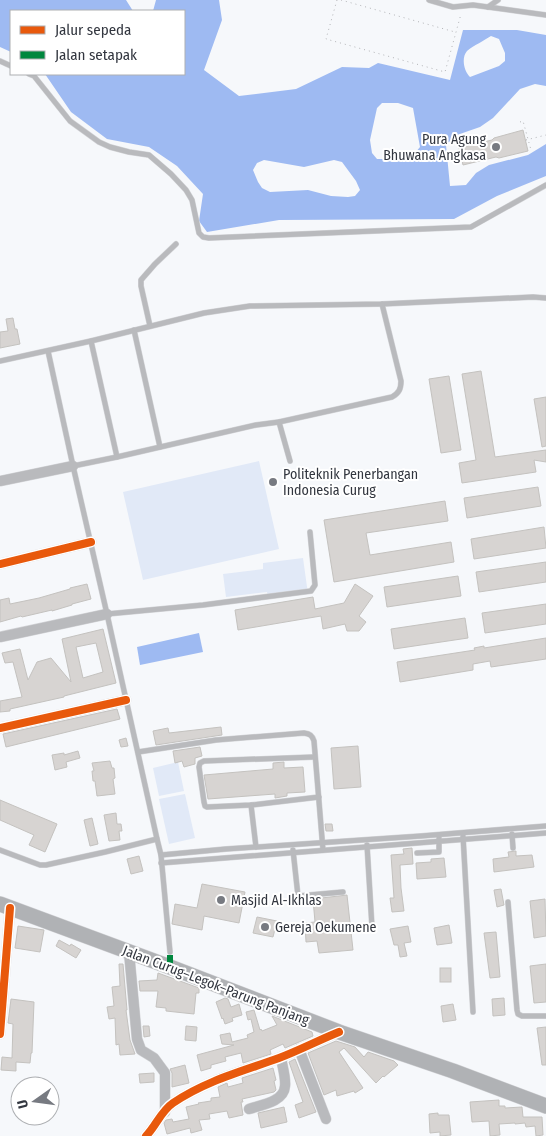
<svg xmlns="http://www.w3.org/2000/svg" width="546" height="1136" viewBox="0 0 546 1136" font-family="'Fira Sans Condensed',sans-serif">
<style>
.green{fill:#e1e9f7}
.water{fill:#9ebaf2;fill-rule:evenodd}
.building{fill:#d7d4d2;stroke:#c4c2bf;fill-rule:evenodd}
.lines{fill:none;stroke-linecap:round;stroke-linejoin:round}
.service-casing{stroke:#d4d5d8;stroke-width:6}
.minor-casing{stroke:#d4d5d8;stroke-width:11}
.primary-casing{stroke:#d4d5d8;stroke-width:16}
.path{stroke:#b3b4b7;stroke-width:1;stroke-dasharray:1 4;stroke-linecap:butt}
.service{stroke:#b9babd;stroke-width:5}
.minor{stroke:#b9babd;stroke-width:10}
.primary{stroke:#b0b2b5;stroke-width:15}
.quiet{stroke:#00873e;stroke-width:6;stroke-dasharray:12 6;stroke-linecap:butt}
.cycleway-casing{stroke:#fff;stroke-width:11}
.cycleway{stroke:#e8590c;stroke-width:8}
.poi-dot{fill:#777a81;stroke:#fff;stroke-width:2}
.labels{text-anchor:middle;stroke-width:4;stroke-linejoin:round;paint-order:stroke}
.poi-label{font-size:14px;fill:#32363f;stroke:#fff;text-anchor:start}
.street-label{font-size:14px;fill:#32363f;stroke:#fff}
</style>
<rect width="100%" height="100%" fill="#f6f8fb"/>
<g class="green">
<path d="M259 461 279 549 143 580 123 492Z"/>
<path d="M303 558 308 594 268 599 267 592 226 597 223 574 263 569V563Z"/>
<path d="M178 762 184 791 159 796 153 768Z"/>
<path d="M185 794 195 838 169 844 159 799Z"/>
</g>
<g class="water">
<path d="M0 0H126L133 11H11V52L0 47Z"/>
<path d="M156 0H219L222 20 204 70 239 96 296 89 342 67 369 68 378 63 450 80 463 30H517L546 35V86L535 84 520 89 493 118 480 127 457 135 446 145 450 186 466 185 476 173 489 165 528 155 546 144V176L541 178 497 196 454 219 279 220 207 232 199 221 203 194 177 166 149 147 107 139 71 112 45 74H184V11H153ZM491 36 499 39 505 53V61L499 66 470 77C464 71 461 58 467 51 473 46 485 40 491 36ZM382 103H398L413 108 420 147 415 153 386 159H377L372 153 370 140 377 108ZM264 160 304 167 334 160 342 162 356 181 360 190 355 196 348 197 331 196 308 190 270 192 262 188 258 182 253 170 257 163Z"/>
<path d="M199 633 203 652 140 665 137 647Z"/>
</g>
<g class="building">
<path d="M523 130 528 151 499 158 496 157 463 165 459 148 492 140 494 138Z"/>
<path d="M13 318 15 329H17L20 344 0 348V332L8 331 6 319Z"/>
<path d="M481 371 495 457 546 450V462L534 460 536 472 462 483 459 463 476 460 462 374Z"/>
<path d="M449 376 461 450 441 453 429 379Z"/>
<path d="M546 397V446L542 447 534 399Z"/>
<path d="M538 487 541 506 467 518 464 498Z"/>
<path d="M445 501 448 521 366 533 370 555 451 542 454 562 334 582 324 520Z"/>
<path d="M544 527 546 548 474 559 471 539Z"/>
<path d="M546 562V582L479 592 476 572Z"/>
<path d="M458 576 461 596 387 607 384 587Z"/>
<path d="M87 584 91 599 72 604V605L52 611V610L22 617 21 616 0 622V600L9 598 10 604 39 598 70 589V588Z"/>
<path d="M355 584 373 596 359 616 366 622 359 631H347L345 624 323 629 321 616 238 630 235 610 313 597 315 609 344 603Z"/>
<path d="M546 604V624L485 633 482 613Z"/>
<path d="M465 618 468 638 394 649 391 629Z"/>
<path d="M103 629 116 683 64 696V697L10 709V711L0 712V701L22 697 13 662 5 663 2 653 20 649 28 680 37 662 51 658 71 682 62 639ZM96 643 103 672 83 678 76 647Z"/>
<path d="M546 638V659L491 667 490 661 473 664V670L400 682 397 662 475 650 474 648 484 646V648Z"/>
<path d="M117 709 120 719 6 747 3 734Z"/>
<path d="M221 727 222 735 156 745 153 731 168 728 169 733Z"/>
<path d="M126 738 128 746 121 747 119 740Z"/>
<path d="M358 746 361 787 334 789 331 748Z"/>
<path d="M200 747 202 756 195 758V764L184 767 182 761 175 763 173 751Z"/>
<path d="M78 751 80 758 66 762 67 767 55 770 52 755 64 753V755Z"/>
<path d="M110 761 112 768H114L115 778 113 779 115 794 97 796 95 781H93L92 771H94L92 763Z"/>
<path d="M284 762V768L303 767 305 792 287 793V796L275 798V794L208 799 204 775 273 769V763Z"/>
<path d="M0 800 57 824 45 852 29 845 34 835 0 820Z"/>
<path d="M116 813 117 824H121L122 831H119L120 840 109 841 104 815Z"/>
<path d="M92 818 98 844 90 846 84 820Z"/>
<path d="M325 824H332L333 831H326Z"/>
<path d="M412 848 413 864 400 865 401 888 404 911 392 912 390 898H394L391 855 404 854 403 849Z"/>
<path d="M516 851V856L532 855 534 867 494 872 493 859 509 857 508 852Z"/>
<path d="M139 856 143 871 131 874 127 859Z"/>
<path d="M444 858 446 877 417 879 416 863 431 862V859Z"/>
<path d="M202 884 245 892 239 923 204 916 202 930 172 924 175 904 197 908Z"/>
<path d="M501 889 504 905 497 907 494 890Z"/>
<path d="M347 895 353 950 319 953 317 941 306 942 305 923 315 922 313 899Z"/>
<path d="M545 899 546 936 534 938 530 901Z"/>
<path d="M257 917 277 921 273 937 253 933Z"/>
<path d="M449 925 452 943 437 945 434 928Z"/>
<path d="M18 926 44 930 40 952 15 948Z"/>
<path d="M408 926 411 942 404 943 407 956 400 957 398 945H394L390 929Z"/>
<path d="M496 932 500 977 490 978 484 933Z"/>
<path d="M59 940 70 946 71 944 81 950 76 958 56 946Z"/>
<path d="M119 964H123L127 1010H126L130 1040 135 1054 120 1055 119 1044 116 1045 115 1018 109 1019 107 1007 114 1006 112 987 120 986Z"/>
<path d="M546 964V1002L534 1003 530 966Z"/>
<rect x="440" y="968" width="11" height="14"/>
<path d="M158 973 199 988V993H196L194 1014 166 1011V1008L156 1007 158 991H140L139 981 157 980Z"/>
<path d="M225 998 228 999 231 1007 239 1004 242 1015 232 1018 233 1021 225 1024 223 1018 222 1019 216 1002Z"/>
<path d="M504 998 505 1015 493 1016 492 999Z"/>
<path d="M11 999 34 1002 32 1053H31L30 1063 16 1062V1071L1 1070 2 1057 12 1058 13 1024 8 1023Z"/>
<path d="M453 1004 456 1020 443 1022 441 1006Z"/>
<path d="M254 1010 260 1030 261 1029 262 1031 277 1025 272 1016 312 1032 313 1036 285 1048 283 1044 270 1050 271 1054 243 1063 241 1053 225 1057 226 1061 211 1065V1068L201 1071 197 1055 234 1045 222 1044 220 1035 230 1033 232 1042 248 1038 247 1035 254 1032 251 1019 248 1020 246 1012Z"/>
<path d="M143 1026H149L150 1036 144 1037Z"/>
<path d="M186 1026 197 1027 196 1041 185 1040Z"/>
<path d="M546 1027V1065H542L537 1028Z"/>
<path d="M336 1041 355 1047 364 1057 368 1052 394 1061 398 1065 384 1077 383 1076 376 1083 344 1048 339 1052 363 1088 355 1093 354 1091 337 1096 336 1090 324 1095 308 1053Z"/>
<path d="M295 1059 316 1112 299 1118 295 1105 303 1102 289 1062Z"/>
<path d="M185 1065 189 1083 172 1087V1073L170 1069Z"/>
<path d="M273 1068 276 1080 274 1081 276 1090 274 1092 242 1099 243 1102H241L243 1115 229 1118 227 1111 209 1114 210 1119 199 1120 202 1130 191 1133 190 1128 167 1134 164 1123 166 1120 172 1119 173 1122 189 1119 186 1107 199 1104 198 1103 211 1101V1098L220 1097 218 1087 227 1083 228 1087 243 1083 242 1078Z"/>
<path d="M154 1073V1082L140 1083 139 1074Z"/>
<path d="M499 1100V1106H505V1108L522 1107 523 1117H542L543 1135 536 1136 535 1126 526 1127 525 1123 515 1124V1123L499 1124 500 1135 490 1136 489 1121 472 1122 470 1102Z"/>
<path d="M284 1107 287 1122 261 1128 258 1113Z"/>
<path d="M438 1113V1115H449L451 1135 440 1136V1132L430 1133 429 1114Z"/>
</g>
<g class="lines">
<defs>
<g id="service">
<path d="M429 0 453 7 473 5 546 15"/>
<path d="M488 7 498 0"/>
<path d="M0 61 11 66"/>
<path d="M29 74 34 76 70 121 99 142 110 147 129 152 149 155 171 174 186 190 192 200 199 233 203 237 209 238 471 227 546 185"/>
<path d="M150 326 141 286V280L155 264 176 244"/>
<path d="M134 330 160 447"/>
<path d="M91 341 117 457"/>
<path d="M48 351 73 466 107 614 157 839 161 855 170 952"/>
<path d="M0 361 91 341 204 313 250 306 382 304 533 297 546 298"/>
<path d="M279 422 290 461"/>
<path d="M73 466 117 457 256 425 279 422 392 397C399 393 401 389 401 381L382 304"/>
<path d="M107 614 203 605 311 591 315 585 310 532"/>
<path d="M138 752 216 740 304 733C310 734 312 735 314 741L323 850"/>
<path d="M314 757 204 761 200 763 199 767 204 802 205 806 207 807 251 805 319 797"/>
<path d="M251 805 256 847"/>
<path d="M512 834 513 848"/>
<path d="M463 836 473 1012"/>
<path d="M367 845 372 927"/>
<path d="M0 850 40 865H46L105 852 157 839"/>
<path d="M293 850 298 896 343 892"/>
<path d="M417 853 439 852V838"/>
<path d="M161 855 226 849 421 836 546 826"/>
<path d="M161 863 546 833"/>
<path d="M508 902 517 1010 518 1014 522 1016H546"/>
</g>
<g id="minor">
<path d="M0 481 73 466"/>
<path d="M0 564 91 542"/>
<path d="M0 637 107 614"/>
<path d="M0 728 126 700"/>
<path d="M129 952 137 1039 141 1050 154 1058 165 1073V1112"/>
<path d="M0 1034 10 908"/>
<path d="M299 1049 326 1119"/>
<path d="M249 1109C261 1105 284 1102 285 1086 286 1077 282 1066 281 1057"/>
<path d="M146 1136C156 1126 161 1111 173 1103 205 1081 243 1071 279 1058 300 1050 319 1040 339 1032"/>
</g>
<path id="primary" d="M0 904 170 967 339 1032 453 1071 546 1106"/>
</defs>
<use href="#service" class="service-casing"/>
<use href="#minor" class="minor-casing"/>
<use href="#primary" class="primary-casing"/>
<g class="path">
<path d="M337 0 326 39 445 72 461 14"/>
<path d="M341 0 455 32"/>
<path d="M520 122 523 121 531 150"/>
<path d="M526 140 546 135"/>
</g>
<use href="#service" class="service"/>
<use href="#minor" class="minor"/>
<use href="#primary" class="primary"/>
<path class="quiet" d="M170 967V952"/>
<defs>
<g id="cycleway">
<path d="M0 564 91 542"/>
<path d="M0 728 126 700"/>
<path d="M0 1034 10 908"/>
<path d="M146 1136C156 1126 161 1111 173 1103 205 1081 243 1071 279 1058 300 1050 319 1040 339 1032"/>
</g>
</defs>
<use href="#cycleway" class="cycleway-casing"/>
<use href="#cycleway" class="cycleway"/>
</g>
<g class="poi-dot">
<circle cx="496" cy="147" r="5"/>
<circle cx="273" cy="482" r="5"/>
<circle cx="221" cy="900" r="5"/>
<circle cx="265" cy="927" r="5"/>
</g>
<g class="labels">
<g class="poi-label">
<text x="486" y="144" text-anchor="end">Pura Agung<tspan x="486" dy="16">Bhuwana Angkasa</tspan></text>
<text x="283" y="479">Politeknik Penerbangan<tspan x="283" dy="16">Indonesia Curug</tspan></text>
<text x="231" y="905">Masjid Al-Ikhlas</text>
<text x="275" y="932">Gereja Oekumene</text>
</g>
<g class="street-label">
<text transform="translate(216 985) rotate(21)" y="5">Jalan Curug–Legok–Parung Panjang</text>
</g>
</g>
<rect x="10" y="10" width="175" height="65" fill="#ffffff" stroke="#adafb2"/>
<rect x="20" y="26" width="25" height="8" fill="#e8590c" stroke="#adafb2"/>
<text x="55" y="35" font-size="15" fill="#32363f">Jalur sepeda</text>
<rect x="20" y="51" width="25" height="8" fill="#00873e" stroke="#adafb2"/>
<text x="55" y="60" font-size="15" fill="#32363f">Jalan setapak</text>
<g transform="translate(35 1101) rotate(256)"><circle r="24" fill="#ffffff" stroke="#adafb2"/>
<path d="M0-4L9 19L0 12L-9 19Z" fill="#777a81"/>
<text y="-8" font-size="14" font-weight="bold" text-anchor="middle" fill="#32363f">U</text>
</g>
</svg>
